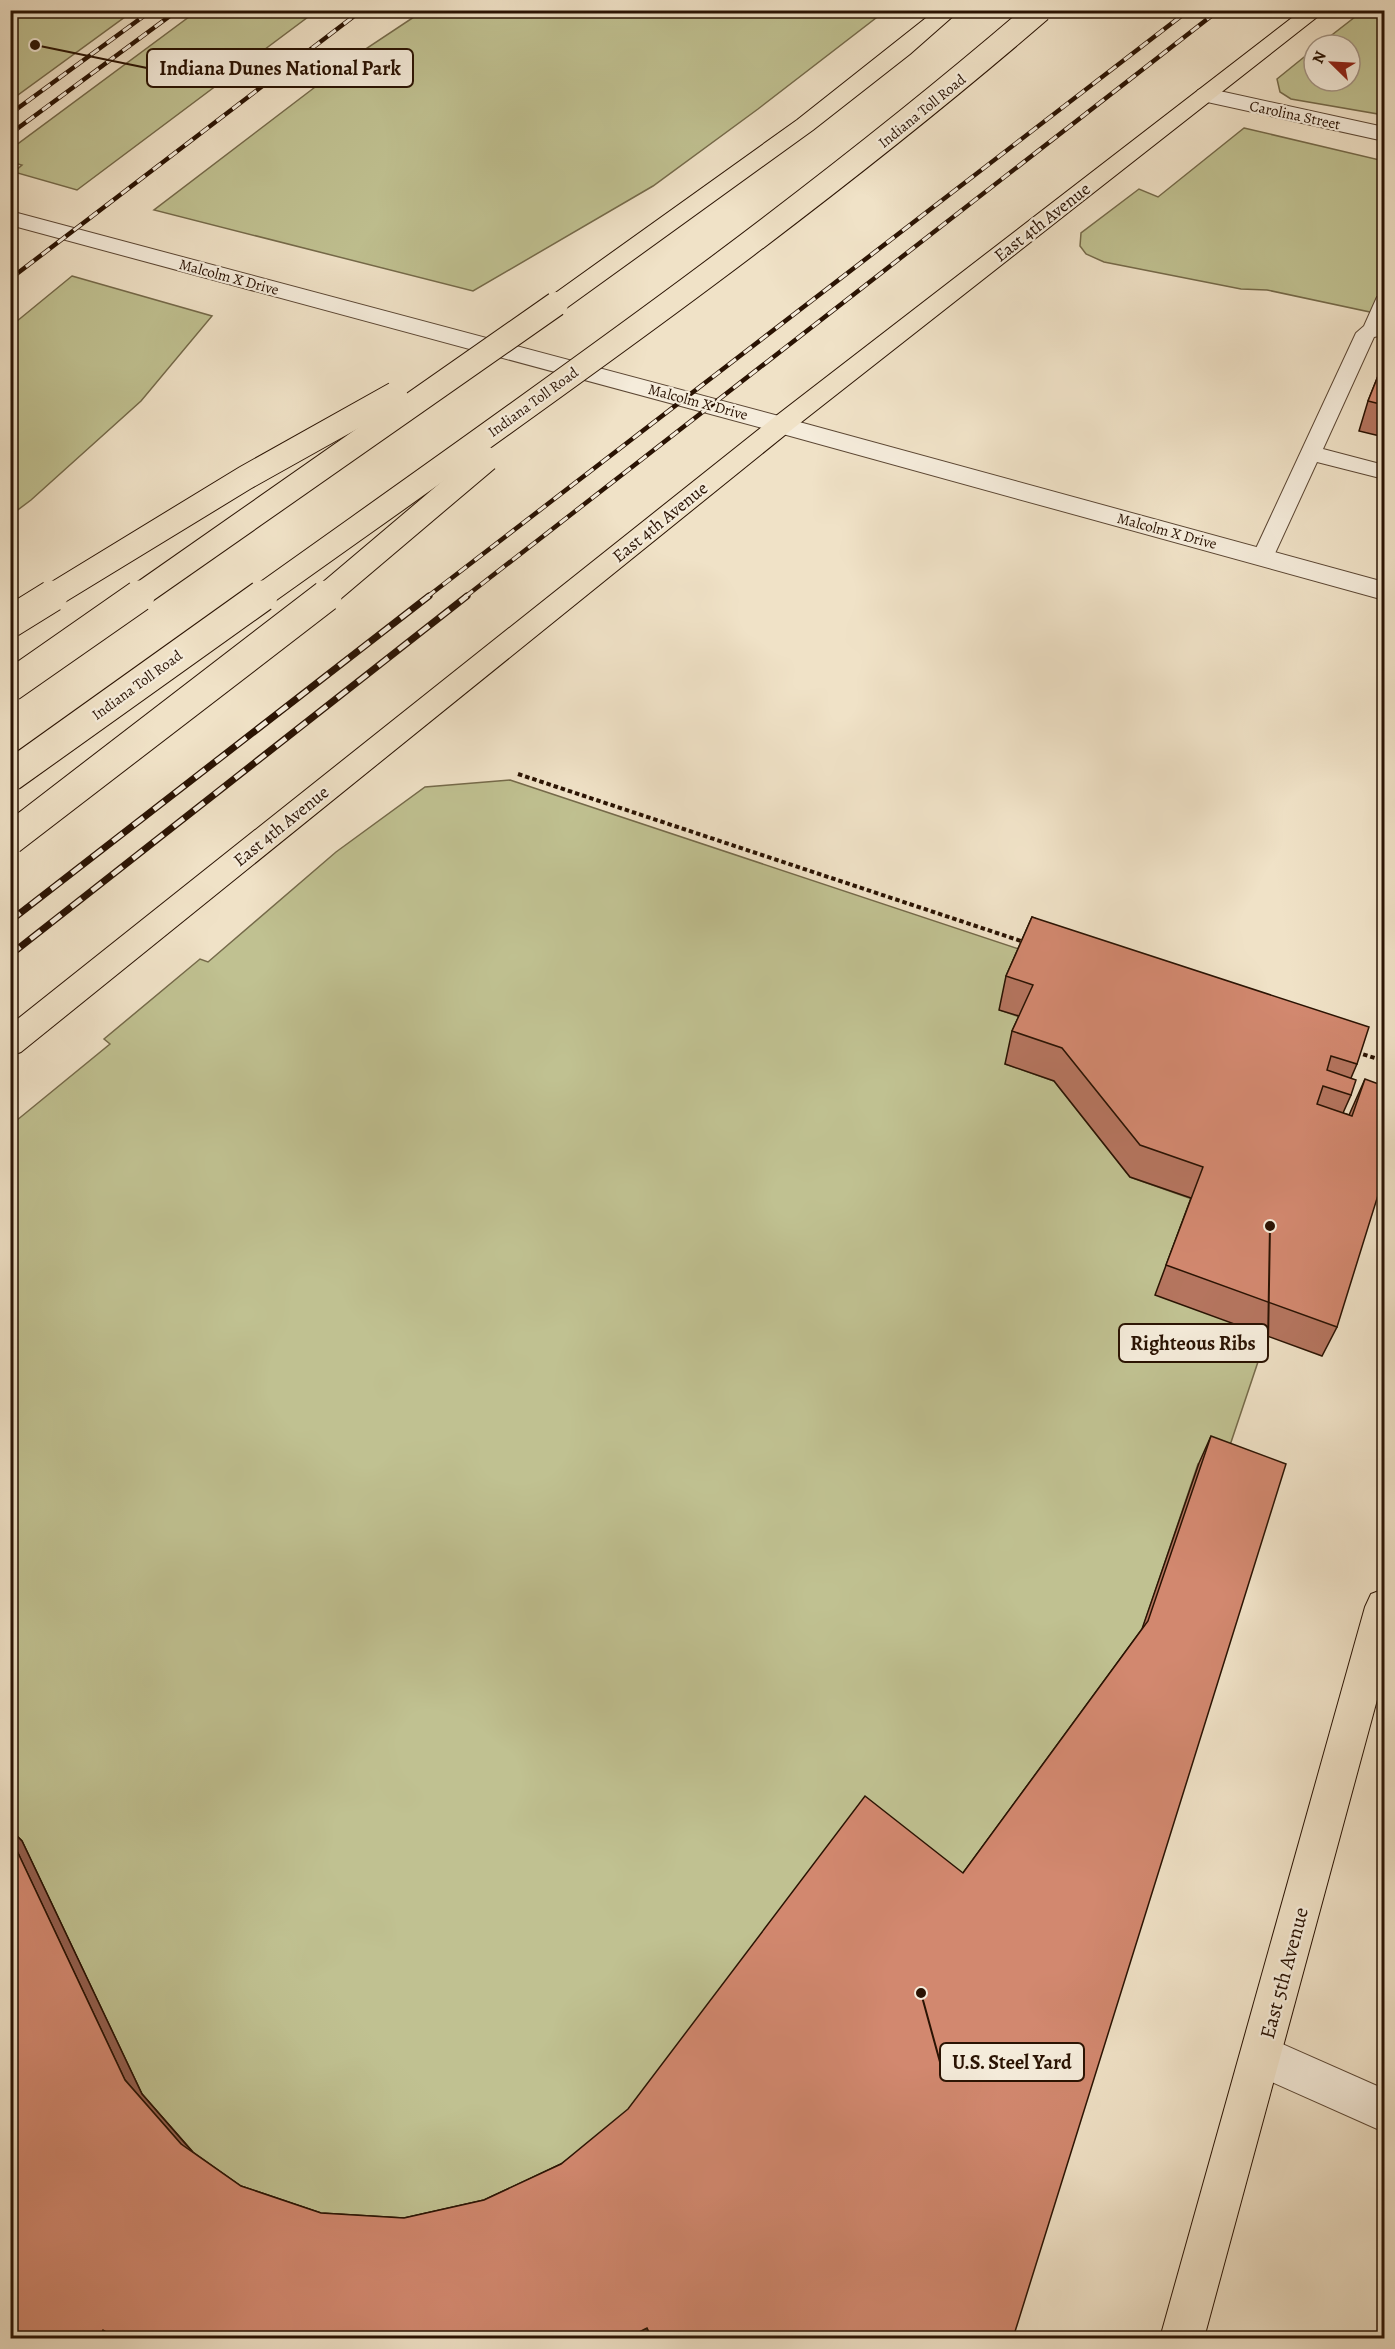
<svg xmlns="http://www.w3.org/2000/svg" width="1395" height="2349" viewBox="0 0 1395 2349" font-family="Alegreya,serif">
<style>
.green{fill:#c0c191;stroke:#756a4a;stroke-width:1.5}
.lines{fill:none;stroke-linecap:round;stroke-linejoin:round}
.service-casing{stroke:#5c4734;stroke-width:2}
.minor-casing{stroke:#5c4734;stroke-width:2}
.tertiary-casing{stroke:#5c4734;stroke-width:2}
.primary-casing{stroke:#2a1303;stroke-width:2}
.motorway-casing{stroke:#2a1303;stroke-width:2}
.path{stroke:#2a1303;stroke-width:4;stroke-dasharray:4.5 3;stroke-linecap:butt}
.service{fill:#f5ecdb;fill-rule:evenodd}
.minor{fill:#f5ecdb;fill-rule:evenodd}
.tertiary{fill:#f5ecdb;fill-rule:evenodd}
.primary{fill:#f0e2c7;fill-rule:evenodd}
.motorway{fill:#f0e2c7;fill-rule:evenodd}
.rail-far1-casing{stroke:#2a1303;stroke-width:4.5}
.rail-casing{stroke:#2a1303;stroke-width:7}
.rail-far1{stroke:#f5ecdb;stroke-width:3;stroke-dasharray:10;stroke-linecap:butt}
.rail{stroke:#f5ecdb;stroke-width:4.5;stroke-dasharray:13;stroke-linecap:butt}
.motorway-bridge-far1-casing{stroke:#2a1303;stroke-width:26;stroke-linecap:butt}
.motorway-bridge-casing{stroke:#2a1303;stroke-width:33;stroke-linecap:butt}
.motorway-bridge-far1{stroke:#f0e2c7;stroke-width:24}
.motorway-bridge{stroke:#f0e2c7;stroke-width:31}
.wall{fill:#b5755f;stroke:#2a1303;stroke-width:1.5}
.shaded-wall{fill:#935f4e;stroke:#2a1303;stroke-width:1.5}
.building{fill:#d2886f;stroke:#2a1303;stroke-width:1.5}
.labels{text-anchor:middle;stroke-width:4.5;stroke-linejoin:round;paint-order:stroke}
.far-street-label{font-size:15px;fill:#2a1303;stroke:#f5ecdb}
.street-label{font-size:18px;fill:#2a1303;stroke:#f5ecdb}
.near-street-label{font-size:21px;fill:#2a1303;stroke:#f5ecdb}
.leader{fill:none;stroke:#2a1303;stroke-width:2}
.callout-dot{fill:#2a1303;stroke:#f5ecdb;stroke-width:2}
.callout{fill:#f5ecdb;stroke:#2a1303;stroke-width:2}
.callout-label{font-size:20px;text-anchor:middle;font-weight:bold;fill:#2a1303}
</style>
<rect width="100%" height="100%" fill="#f0e2c7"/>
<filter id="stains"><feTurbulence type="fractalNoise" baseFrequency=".00333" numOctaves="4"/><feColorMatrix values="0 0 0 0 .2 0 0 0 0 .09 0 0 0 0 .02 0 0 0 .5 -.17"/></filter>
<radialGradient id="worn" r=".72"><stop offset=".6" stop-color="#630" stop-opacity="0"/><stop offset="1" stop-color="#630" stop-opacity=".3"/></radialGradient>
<g class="green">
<path d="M11 10H133V11L11 100Z"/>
<path d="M1364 10 1384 11V115L1291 99 1280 92 1277 79 1314 49V81H1350V45H1319Z"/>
<path d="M197 11H316L77 190 14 172 22 165 11 162V149Z"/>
<path d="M423 11V10L885 11 758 109 653 186 473 291 154 210 361 52Z"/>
<path d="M1244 128 1384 161V315L1267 290 1241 289 1104 262 1086 254 1080 246 1081 233 1139 189 1158 197Z"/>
<path d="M72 276 212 316 141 401 31 500 11 515V326Z"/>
<path d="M510 780 1025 951 1000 1010 1025 1019 1005 1064 1054 1081 1130 1177 1192 1199 1267 1335 1221 1472 1198 1464 1137 1645 956 1892 630 2122 565 2175 413 2228 332 2223 255 2196 196 2156 142 2094 11 1848V1125L110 1044 104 1039 200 959 208 962 336 852 425 787Z"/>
</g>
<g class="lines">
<defs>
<path id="service" d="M1384 295V335L1374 337 1323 449 1384 465V479L1317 462 1271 562 1263 564 1255 562 1252 557 1356 333 1364 326 1377 297Z"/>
<g id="minor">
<path d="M1206 88 1384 127V141L1198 100 1195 95 1198 90Z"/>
<path d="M10 211 790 419 794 425 790 431 781 433 10 225Z"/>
<path d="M1262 2035 1384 2089V2132L1247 2071 1241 2056 1247 2041Z"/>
</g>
<path id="tertiary" d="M781 417 1384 582V600L772 431 768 425 772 419Z"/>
<g id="primary">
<path d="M1302 10H1326L790 431 21 1052 10 1056V1025L772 419Z"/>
<path d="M1384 1589V1674L1204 2338H1160L1365 1607 1371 1594Z"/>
</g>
<path id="motorway" d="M936 10H960L910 54 813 130 565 309 556 311 547 309 544 304 547 299 797 120Z"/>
</defs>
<use href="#service" class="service-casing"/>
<use href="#minor" class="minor-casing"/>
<use href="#tertiary" class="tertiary-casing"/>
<use href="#primary" class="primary-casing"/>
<use href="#motorway" class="motorway-casing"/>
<g class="path">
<path d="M518 774 1024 942"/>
<path d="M1356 1052 1384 1061"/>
</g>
<use href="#service" class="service"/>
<use href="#minor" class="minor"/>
<use href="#tertiary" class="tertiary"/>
<use href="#primary" class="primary"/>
<use href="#motorway" class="motorway"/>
<defs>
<g id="rail-far1">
<path d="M10 114 152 10"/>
<path d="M10 134 178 10"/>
<path d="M10 279 362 10"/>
<path d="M427 597 1189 10"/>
<path d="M465 597 1219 10"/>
</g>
<g id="rail">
<path d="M10 921 429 596"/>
<path d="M10 955 467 596"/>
</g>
</defs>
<use href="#rail-far1" class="rail-far1-casing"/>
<use href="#rail" class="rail-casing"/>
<use href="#rail-far1" class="rail-far1"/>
<use href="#rail" class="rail"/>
<defs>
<g id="motorway-bridge-far1">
<path d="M50 597 245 478 395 394"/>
<path d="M137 597 556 304"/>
<path d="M260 597C525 408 793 223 1040 10"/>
<path d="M324 597 487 459"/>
</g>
<g id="motorway-bridge">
<path d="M10 622 52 596"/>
<path d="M10 686 139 596"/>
<path d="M10 776 262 596"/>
<path d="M10 839 326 596"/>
</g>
</defs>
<use href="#motorway-bridge-far1" class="motorway-bridge-far1-casing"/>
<use href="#motorway-bridge" class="motorway-bridge-casing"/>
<use href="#motorway-bridge-far1" class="motorway-bridge-far1"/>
<use href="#motorway-bridge" class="motorway-bridge"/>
</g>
<g class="wall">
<path d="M1384 361V437L1359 431 1368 401Z"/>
<path d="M1032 917 1357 1064 1351 1078V1095L1343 1113 1349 1115 1365 1079 1337 1327 1322 1356 1155 1295 1191 1198 1130 1177 1054 1081 1005 1064 1012 1031 1019 1016 999 1010 1006 976Z"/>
<path d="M1211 1436 1013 2338H650L648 2335 642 2338H10V1829L22 1841 142 2094 193 2152 241 2186 321 2213 404 2218 484 2200 561 2164 963 1873 1142 1629 1199 1463Z"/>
</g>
<g class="shaded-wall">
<path d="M10 1829 22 1841 142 2094 196 2156 181 2144 125 2080 10 1836Z"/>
<path d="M647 2328 648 2335 642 2338H627Z"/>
<path d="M103 2330 120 2338H99Z"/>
</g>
<g class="building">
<path d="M1384 361V405L1368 401Z"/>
<path d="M1032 917 1369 1027 1357 1064 1331 1056 1327 1070 1356 1080 1351 1095 1323 1086 1317 1104 1352 1116 1365 1079 1384 1086V1176L1337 1327 1166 1265 1203 1167 1140 1145 1062 1048 1012 1031 1033 985 1006 976Z"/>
<path d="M1211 1436 1286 1464 1013 2338H652L647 2328 627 2338H116L103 2330 99 2338H10V1836L125 2080 181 2144 241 2186 321 2213 404 2218 484 2200 561 2164 628 2109 865 1796 963 1873 1148 1621Z"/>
</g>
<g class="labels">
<g class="far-street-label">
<text transform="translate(922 111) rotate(-39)" y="5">Indiana Toll Road</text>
<text transform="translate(1295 115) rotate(12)" y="5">Carolina Street</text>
<text transform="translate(229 277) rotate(15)" y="5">Malcolm X Drive</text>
<text transform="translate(533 402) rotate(-36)" y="5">Indiana Toll Road</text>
<text transform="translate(698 402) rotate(15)" y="5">Malcolm X Drive</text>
<text transform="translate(1167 531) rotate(15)" y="5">Malcolm X Drive</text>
<text transform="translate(137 685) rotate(-36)" y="5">Indiana Toll Road</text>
</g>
<g class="street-label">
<text transform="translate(1042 222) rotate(-38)" y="6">East 4th Avenue</text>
<text transform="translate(660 522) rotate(-39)" y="6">East 4th Avenue</text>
<text transform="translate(281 826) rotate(-39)" y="6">East 4th Avenue</text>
</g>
<g class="near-street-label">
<text transform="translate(1284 1973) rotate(-75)" y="7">East 5th Avenue</text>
</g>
</g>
<path class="leader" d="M35 45L147 68M1270 1226L1268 1343M921 1993L940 2062"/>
<g class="callout-dot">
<circle cx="35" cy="45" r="6"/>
<circle cx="1270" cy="1226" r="6"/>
<circle cx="921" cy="1993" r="6"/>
</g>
<g class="callout">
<rect x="147" y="49" width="266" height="38" rx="6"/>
<rect x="1119" y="1324" width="149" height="38" rx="6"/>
<rect x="940" y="2043" width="144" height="38" rx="6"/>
</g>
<g class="callout-label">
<text x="280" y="75">Indiana Dunes National Park</text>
<text x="1193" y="1350">Righteous Ribs</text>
<text x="1012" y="2069">U.S. Steel Yard</text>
</g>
<rect width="1395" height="2349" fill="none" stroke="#f0e2c7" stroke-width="36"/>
<rect x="12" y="12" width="1371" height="2325" fill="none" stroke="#2a1303" stroke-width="3"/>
<rect x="18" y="18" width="1359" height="2313" fill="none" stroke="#2a1303" stroke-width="1.5"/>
<g transform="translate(1332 63) rotate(294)"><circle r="28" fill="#f5ecdb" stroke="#a49585" stroke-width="1.5"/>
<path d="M0-4.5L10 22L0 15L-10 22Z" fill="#8f2418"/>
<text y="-9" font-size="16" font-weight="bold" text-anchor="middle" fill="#2a1303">N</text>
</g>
<rect width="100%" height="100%" filter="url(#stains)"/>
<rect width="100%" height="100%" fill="url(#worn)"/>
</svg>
